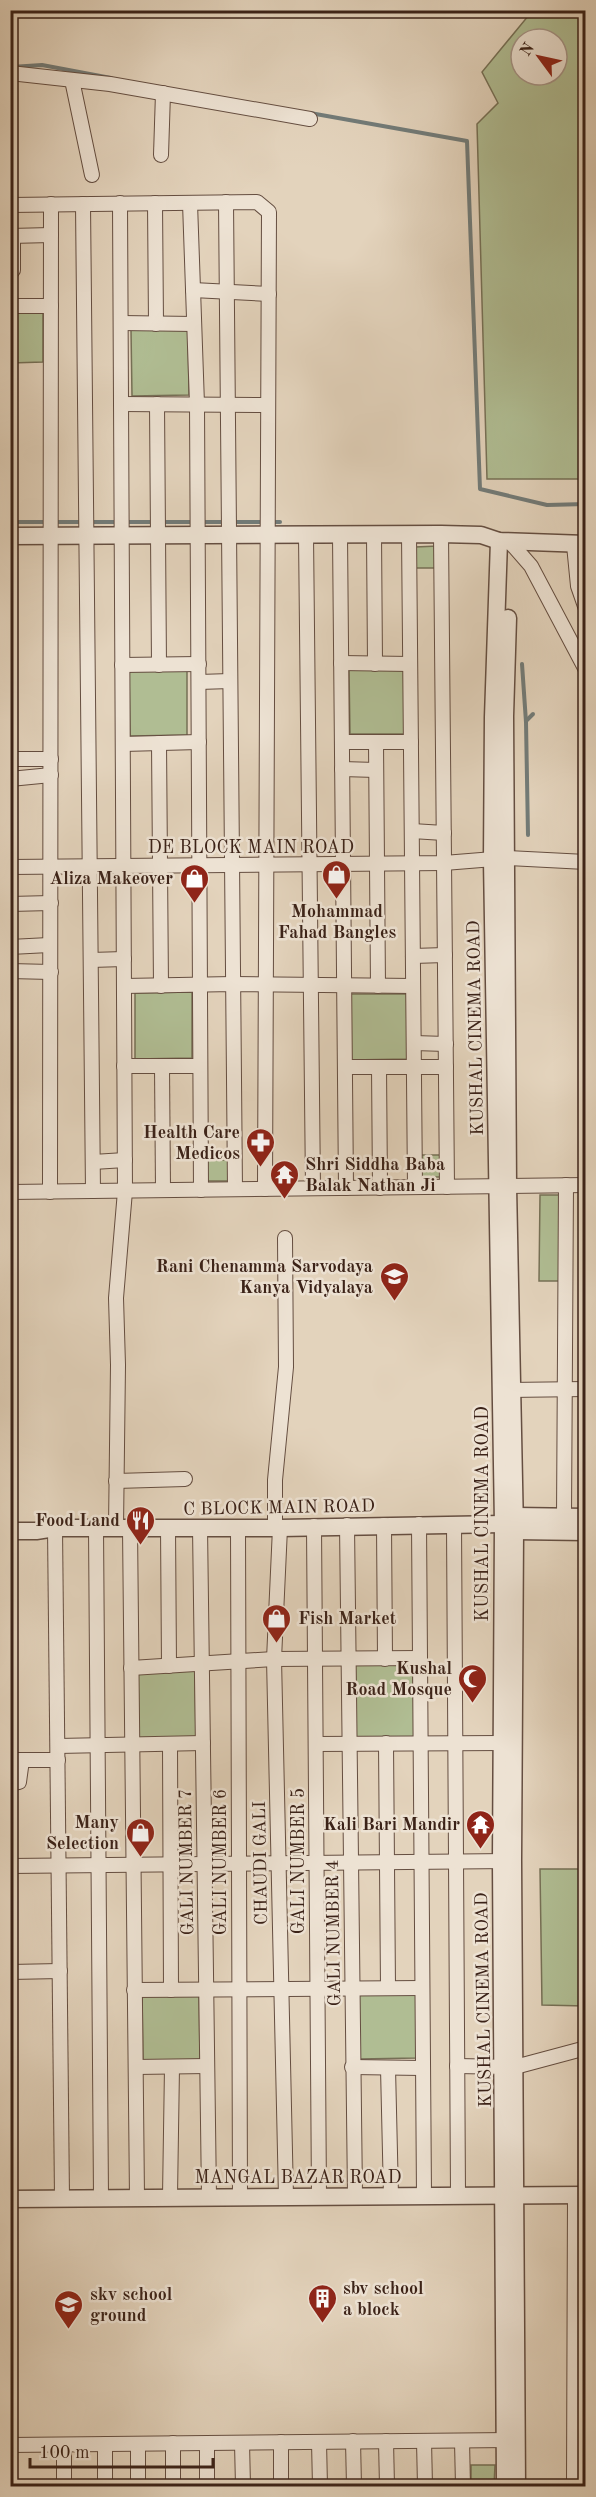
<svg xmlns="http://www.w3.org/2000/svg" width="596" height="2497" viewBox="0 0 596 2497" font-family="'Old Standard TT',serif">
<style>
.green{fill:#b0bd93;stroke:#767056;stroke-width:1.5;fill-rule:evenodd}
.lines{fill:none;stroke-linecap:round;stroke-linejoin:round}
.stream{stroke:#727b78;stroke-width:4}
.minor-casing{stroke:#654e41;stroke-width:16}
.tertiary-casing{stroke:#654e41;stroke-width:19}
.minor{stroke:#ede2d3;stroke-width:14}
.tertiary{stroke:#ede2d3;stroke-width:16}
.labels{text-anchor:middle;stroke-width:5;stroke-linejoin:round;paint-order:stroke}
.street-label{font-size:18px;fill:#3b2218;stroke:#ede2d3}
.poi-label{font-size:18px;font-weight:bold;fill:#3b2218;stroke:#ede2d3;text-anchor:end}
</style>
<rect width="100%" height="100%" fill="#e3d3bc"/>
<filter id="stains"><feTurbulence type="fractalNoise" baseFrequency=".00333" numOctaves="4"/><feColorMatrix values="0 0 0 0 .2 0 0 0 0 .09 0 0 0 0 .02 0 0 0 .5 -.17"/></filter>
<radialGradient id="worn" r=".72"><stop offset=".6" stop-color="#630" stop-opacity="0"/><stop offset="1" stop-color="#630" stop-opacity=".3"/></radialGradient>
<g class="green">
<path d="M527 11H585V479H487L477 124 498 103 482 72 529 15ZM521 39H557V75H521Z"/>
<path d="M11 313H43V362L11 363Z"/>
<path d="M131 330H188L189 395 132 396Z"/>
<path d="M438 546V568H415V547Z"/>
<path d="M406 668 407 734H350L349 669Z"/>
<path d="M129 670H187V735L130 736Z"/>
<path d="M192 992V1058L135 1059V993Z"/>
<path d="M350 994H407L408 1059 350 1060Z"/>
<rect x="421" y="1155" width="22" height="22"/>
<path d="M207 1160H228L229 1181H207Z"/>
<path d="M540 1195H562L561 1281H539Z"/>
<path d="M352 1664 416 1666 417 1741H352Z"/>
<path d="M195 1669 196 1742H139L138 1670Z"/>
<path d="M540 1869H585V2006L542 2005Z"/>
<path d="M416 1992 417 2058 359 2059V1993Z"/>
<path d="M199 1994 200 2060 143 2061 142 1995Z"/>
<path d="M471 2465H495L494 2486H471Z"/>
</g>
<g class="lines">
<g class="stream">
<path d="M11 67 42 65 111 78"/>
<path d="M310 113 467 141 480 489 547 505 586 504"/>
<path d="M10 522H82"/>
<path d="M89 522H118"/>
<path d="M125 522H154"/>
<path d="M161 522H226"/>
<path d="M233 522H280"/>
<path d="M522 664 526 722 528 835"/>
<path d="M526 721 533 714"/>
</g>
<defs>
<g id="minor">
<path d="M10 73 110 84 310 119"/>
<path d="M72 80 92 175"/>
<path d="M161 155 163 93"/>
<path d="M226 202 235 1189"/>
<path d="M155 203 156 324"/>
<path d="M190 203 197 404 201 1190"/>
<path d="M83 204 93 1191"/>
<path d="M10 205 257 202 269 212 265 1189"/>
<path d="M10 236 51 235"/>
<path d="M10 274 13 270V236"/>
<path d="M193 290 269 294"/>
<path d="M10 306H51"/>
<path d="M121 323 194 324"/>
<path d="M121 404 268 405"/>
<path d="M157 404 159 665"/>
<path d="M374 534 375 664"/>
<path d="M409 534 415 1187"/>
<path d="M441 534 447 1187"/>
<path d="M306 535 313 1188"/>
<path d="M340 535 346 1188"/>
<path d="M510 542 531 566 586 670"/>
<path d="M574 545 578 586 586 609"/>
<path d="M341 663 410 664"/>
<path d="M122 665 199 664"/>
<path d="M199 682 230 681"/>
<path d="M342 742H411"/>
<path d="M376 742 378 986"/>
<path d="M159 743 161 986"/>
<path d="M123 744 199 742"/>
<path d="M10 759H51"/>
<path d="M342 769 376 770"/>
<path d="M10 779 51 775"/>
<path d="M412 831 444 833"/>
<path d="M10 867 444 863 506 858 586 862"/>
<path d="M10 904 51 903"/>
<path d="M10 947 49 945"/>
<path d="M413 956 445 955"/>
<path d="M91 960 124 959"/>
<path d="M10 971 51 972"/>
<path d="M124 986 233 984 413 986"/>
<path d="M414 1043 446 1044"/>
<path d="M124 1066H200"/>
<path d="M162 1066 163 1190"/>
<path d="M345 1067H446"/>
<path d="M379 1067 380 1188"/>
<path d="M93 1162 125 1160"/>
<path d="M10 1192 586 1185"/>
<path d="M50 1192 51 204"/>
<path d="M504 1390 586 1389"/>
<path d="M116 1481 185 1479"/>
<path d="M564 1517 566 1185"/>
<path d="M419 1524 424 2196"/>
<path d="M454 1524 458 2195"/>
<path d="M347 1525 355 2196"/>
<path d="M384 1525 385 1659"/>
<path d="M314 1526 319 2196"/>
<path d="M168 1527 169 1666"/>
<path d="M200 1527 209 2197"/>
<path d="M238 1527 240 2197"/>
<path d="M55 1528 62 2198"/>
<path d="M96 1528 101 2197"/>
<path d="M116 1528 118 1365 116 1298 125 1191 120 203"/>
<path d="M130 1528 137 2197"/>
<path d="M275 1528V1480L286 1367 285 1238"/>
<path d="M280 1528 274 1659 286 2197"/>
<path d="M131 1668 274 1659 420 1658"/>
<path d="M386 1743 388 1987"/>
<path d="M170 1744 171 1990"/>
<path d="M316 1744 502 1743"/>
<path d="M58 1746 203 1743"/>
<path d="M10 1760H58"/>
<path d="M10 1784 19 1782 22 1760"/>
<path d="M10 1866 509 1861"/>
<path d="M10 1972 60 1971"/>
<path d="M134 1990 422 1988"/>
<path d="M457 2066 515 2067 586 2048"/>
<path d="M136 2067 207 2066"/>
<path d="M352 2067 422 2068"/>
<path d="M388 2068 391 2196"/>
<path d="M170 2196 172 2067"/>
<path d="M353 2441 354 2486"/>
<path d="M386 2441 387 2486"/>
<path d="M424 2441 425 2486"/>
<path d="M462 2441 463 2486"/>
<path d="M281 2442V2486"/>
<path d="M319 2442 320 2486"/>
<path d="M173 2443V2486"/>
<path d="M242 2443 243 2486"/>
<path d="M105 2444V2486"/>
<path d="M138 2444V2486"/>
<path d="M207 2444V2486"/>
<path d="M10 2445 514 2440"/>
<path d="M64 2445V2486"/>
<path d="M574 2486 575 2195"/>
</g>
<g id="tertiary">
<path d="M10 536 441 534 481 535 499 541 586 544"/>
<path d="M499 541 493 717 492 860 503 1524 501 1861 505 2486"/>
<path d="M508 618 505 716 508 1186 515 1531 513 1861 517 2486"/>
<path d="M507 1522 515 1516 586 1517"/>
<path d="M507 1526 515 1531 586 1532"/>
<path d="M10 1531H36L55 1528H280L503 1524"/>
<path d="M10 2199 586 2195"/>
</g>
</defs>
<use href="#minor" class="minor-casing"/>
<use href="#tertiary" class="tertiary-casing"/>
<use href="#minor" class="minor"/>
<use href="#tertiary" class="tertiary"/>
</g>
<defs>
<symbol id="shop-pin" viewBox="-11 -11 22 30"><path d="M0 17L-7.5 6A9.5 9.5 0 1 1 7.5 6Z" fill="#8f2418" stroke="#ede2d3"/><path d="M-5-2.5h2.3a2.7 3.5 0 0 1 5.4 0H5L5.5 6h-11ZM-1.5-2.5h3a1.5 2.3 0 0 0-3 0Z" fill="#fff"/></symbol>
<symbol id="pharmacy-pin" viewBox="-11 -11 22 30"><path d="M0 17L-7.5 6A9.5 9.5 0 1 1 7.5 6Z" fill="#8f2418" stroke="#ede2d3"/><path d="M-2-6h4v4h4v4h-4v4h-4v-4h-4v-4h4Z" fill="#fff"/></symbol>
<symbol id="temple-pin" viewBox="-11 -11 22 30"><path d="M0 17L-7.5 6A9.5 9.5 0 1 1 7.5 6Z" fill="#8f2418" stroke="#ede2d3"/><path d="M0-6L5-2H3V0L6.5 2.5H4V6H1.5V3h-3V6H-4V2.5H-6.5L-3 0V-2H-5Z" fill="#fff"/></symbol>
<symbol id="school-pin" viewBox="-11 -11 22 30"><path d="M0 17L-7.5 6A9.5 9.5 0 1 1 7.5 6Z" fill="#8f2418" stroke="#ede2d3"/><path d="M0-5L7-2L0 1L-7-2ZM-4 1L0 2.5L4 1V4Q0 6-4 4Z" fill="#fff"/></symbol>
<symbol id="restaurant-pin" viewBox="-11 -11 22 30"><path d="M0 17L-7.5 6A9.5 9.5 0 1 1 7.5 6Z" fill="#8f2418" stroke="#ede2d3"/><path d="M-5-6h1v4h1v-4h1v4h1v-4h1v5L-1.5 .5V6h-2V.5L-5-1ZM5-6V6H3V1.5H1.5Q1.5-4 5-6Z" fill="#fff"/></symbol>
<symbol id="mosque-pin" viewBox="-11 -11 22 30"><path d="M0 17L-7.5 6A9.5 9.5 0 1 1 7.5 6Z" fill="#8f2418" stroke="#ede2d3"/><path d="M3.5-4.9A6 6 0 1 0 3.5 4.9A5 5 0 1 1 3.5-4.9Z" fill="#fff"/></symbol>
<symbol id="building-pin" viewBox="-11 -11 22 30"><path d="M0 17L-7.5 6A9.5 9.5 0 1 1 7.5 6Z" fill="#8f2418" stroke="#ede2d3"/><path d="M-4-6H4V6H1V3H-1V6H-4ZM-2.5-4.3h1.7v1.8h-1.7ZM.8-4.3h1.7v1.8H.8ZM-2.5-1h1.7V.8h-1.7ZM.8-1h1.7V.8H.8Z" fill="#fff"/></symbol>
</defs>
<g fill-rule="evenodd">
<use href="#shop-pin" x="320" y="858" width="33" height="45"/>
<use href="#shop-pin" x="178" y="862" width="33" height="45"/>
<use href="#pharmacy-pin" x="244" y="1126" width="33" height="45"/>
<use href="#temple-pin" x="268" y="1158" width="33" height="45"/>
<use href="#school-pin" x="378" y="1260" width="33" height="45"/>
<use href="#restaurant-pin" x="124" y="1504" width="33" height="45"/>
<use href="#shop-pin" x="260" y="1602" width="33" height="45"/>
<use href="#mosque-pin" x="456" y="1662" width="33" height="45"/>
<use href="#temple-pin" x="464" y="1808" width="33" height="45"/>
<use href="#shop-pin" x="124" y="1816" width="33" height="45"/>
<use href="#building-pin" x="306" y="2282" width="33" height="45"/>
<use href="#school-pin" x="52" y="2288" width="33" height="45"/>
</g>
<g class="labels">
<g class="street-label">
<text x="251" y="853">DE BLOCK MAIN ROAD</text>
<text transform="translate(475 1028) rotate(-91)" y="6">KUSHAL CINEMA ROAD</text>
<text transform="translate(279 1507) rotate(-1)" y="6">C BLOCK MAIN ROAD</text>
<text transform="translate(482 1514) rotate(-90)" y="6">KUSHAL CINEMA ROAD</text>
<text transform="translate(298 1861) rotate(-90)" y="6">GALI NUMBER 5</text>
<text transform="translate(186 1862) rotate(-91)" y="6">GALI NUMBER 7</text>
<text transform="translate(220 1862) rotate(-90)" y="6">GALI NUMBER 6</text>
<text transform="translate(260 1863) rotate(-91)" y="6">CHAUDI GALI</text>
<text transform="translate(333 1933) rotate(-91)" y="6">GALI NUMBER 4</text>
<text transform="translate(483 2000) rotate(-91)" y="6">KUSHAL CINEMA ROAD</text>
<text x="298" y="2183">MANGAL BAZAR ROAD</text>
</g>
<g class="poi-label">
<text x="173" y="884">Aliza Makeover</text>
<text x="337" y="917" text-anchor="middle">Mohammad<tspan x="337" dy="21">Fahad Bangles</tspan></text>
<text x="240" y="1138">Health Care<tspan x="240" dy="21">Medicos</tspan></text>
<text x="305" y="1170" text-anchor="start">Shri Siddha Baba<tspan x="305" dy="21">Balak Nathan Ji</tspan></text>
<text x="373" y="1272">Rani Chenamma Sarvodaya<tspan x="373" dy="21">Kanya Vidyalaya</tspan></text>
<text x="120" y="1526">Food Land</text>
<text x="298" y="1624" text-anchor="start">Fish Market</text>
<text x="452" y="1674">Kushal<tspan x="452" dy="21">Road Mosque</tspan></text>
<text x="119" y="1828">Many<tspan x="119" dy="21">Selection</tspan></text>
<text x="460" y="1830">Kali Bari Mandir</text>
<text x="343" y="2294" text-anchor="start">sbv school<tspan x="343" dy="21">a block</tspan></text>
<text x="90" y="2300" text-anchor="start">skv school<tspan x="90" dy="21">ground</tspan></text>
</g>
</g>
<rect width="596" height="2497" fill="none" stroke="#e3d3bc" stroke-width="36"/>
<rect x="12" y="12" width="572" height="2473" fill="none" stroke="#3b2218" stroke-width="3"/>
<rect x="18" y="18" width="560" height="2461" fill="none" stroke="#3b2218" stroke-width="1.5"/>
<g transform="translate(539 57) rotate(303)"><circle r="28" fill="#ede2d3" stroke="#a69588" stroke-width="1.5"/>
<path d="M0-4.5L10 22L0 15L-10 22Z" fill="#8f2418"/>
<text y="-9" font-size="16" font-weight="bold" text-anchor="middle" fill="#3b2218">N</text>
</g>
<path d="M30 2458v9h183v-9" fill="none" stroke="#3b2218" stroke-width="3"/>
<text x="39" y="2458" font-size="18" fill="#3b2218" stroke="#ede2d3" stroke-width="4.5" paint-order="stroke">100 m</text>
<rect width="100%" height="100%" filter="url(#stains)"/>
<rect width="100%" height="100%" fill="url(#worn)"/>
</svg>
